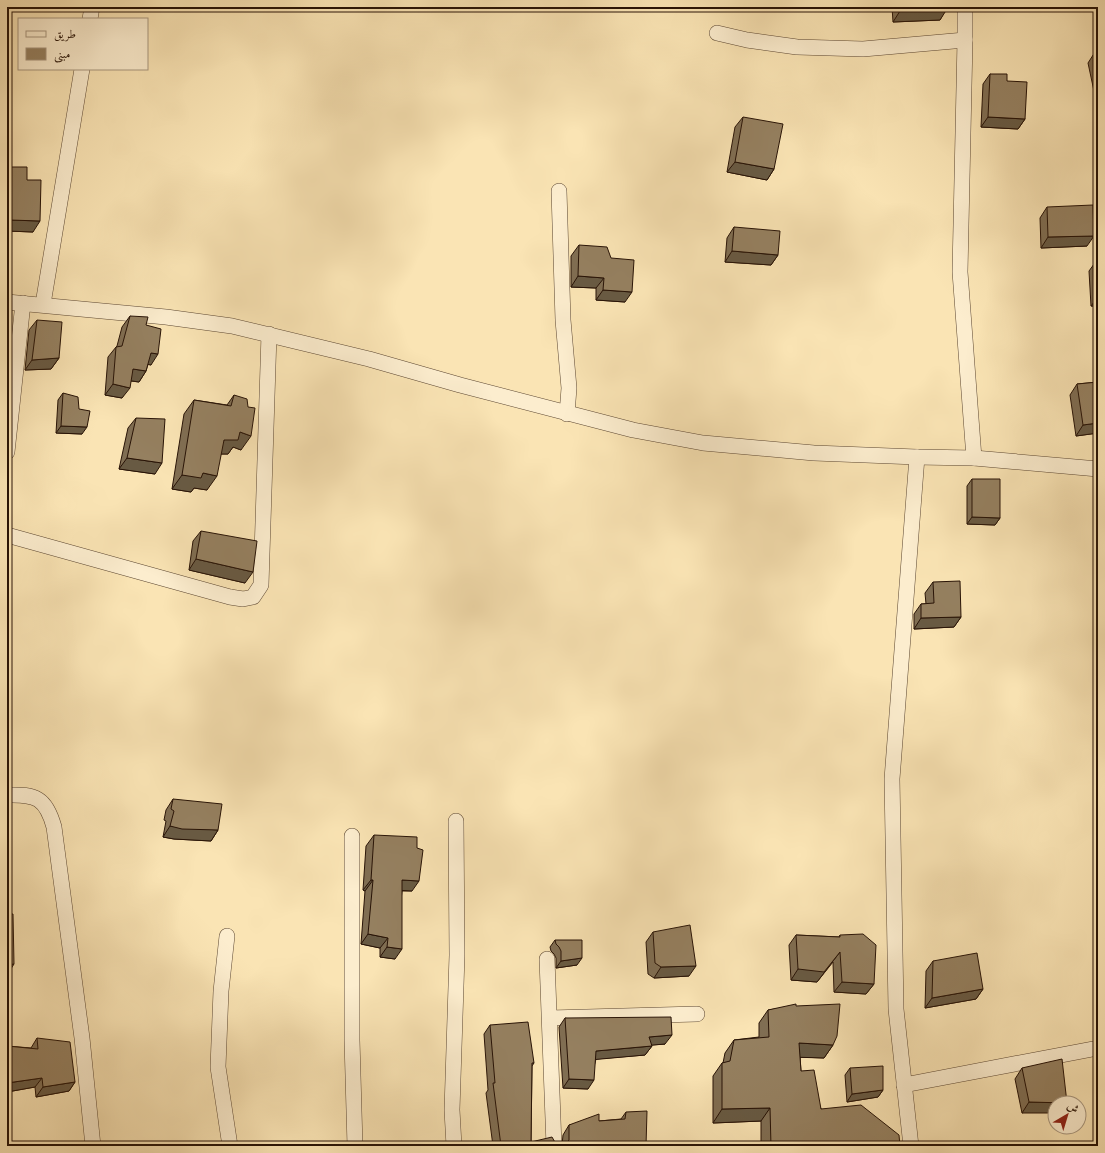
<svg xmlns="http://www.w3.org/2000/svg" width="1105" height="1153" viewBox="0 0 1105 1153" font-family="'IM FELL Great Primer',Amiri,serif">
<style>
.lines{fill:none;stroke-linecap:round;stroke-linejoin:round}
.minor-casing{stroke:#5c4732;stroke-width:16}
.minor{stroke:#fcedce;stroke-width:15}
.wall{fill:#806e53;stroke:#281306}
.shaded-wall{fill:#685a43;stroke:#281306}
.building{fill:#958060;stroke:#281306}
</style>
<rect width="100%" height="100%" fill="#fae4b4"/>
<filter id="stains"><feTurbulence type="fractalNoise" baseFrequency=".005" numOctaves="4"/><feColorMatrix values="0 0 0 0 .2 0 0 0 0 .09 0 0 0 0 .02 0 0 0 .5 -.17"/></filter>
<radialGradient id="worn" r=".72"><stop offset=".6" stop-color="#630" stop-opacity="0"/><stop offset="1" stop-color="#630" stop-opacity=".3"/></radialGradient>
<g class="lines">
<defs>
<g id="minor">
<path d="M965 7V40L960 272 974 458"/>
<path d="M90 19 92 7"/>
<path d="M717 33 747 40 797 47 863 49 965 40"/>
<path d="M559 191 563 320 569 388 567 414"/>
<path d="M7 302 166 317 232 326 369 359 460 385 633 430 703 443 814 453 917 457 974 458 1098 469"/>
<path d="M43 304 82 69"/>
<path d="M7 452 23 303"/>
<path d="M7 535 230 597 243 599 253 597 261 585 269 334"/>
<path d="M7 795C36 794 46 798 54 827L82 1038 93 1146"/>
<path d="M352 836V1040L355 1146"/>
<path d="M227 936 221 991 218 1067 230 1146"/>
<path d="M547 959 554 1146"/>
<path d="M550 1018 697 1014"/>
<path d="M904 1085 1098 1048"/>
<path d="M454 1146 452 1110 457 955 456 821"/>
<path d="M911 1146 896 1009 892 779 917 457"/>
</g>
</defs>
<use href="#minor" class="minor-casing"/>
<use href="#minor" class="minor"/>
</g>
<g class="wall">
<path d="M892 7H947L940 20 893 22Z"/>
<path d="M1095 52H1098V110L1088 63Z"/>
<path d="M990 74 1007 81 1025 119 1018 129 981 127 983 84Z"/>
<path d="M743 117 774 169 767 180 727 172 735 127Z"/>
<path d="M10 167 27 180 33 232 7 231V172Z"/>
<path d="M1047 207 1087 246 1041 248 1040 218Z"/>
<path d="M734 227 778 255 771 265 725 262 727 238Z"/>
<path d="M579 245 625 302 596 300V288L571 287V256Z"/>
<path d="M1097 260H1098V306H1091L1089 271Z"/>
<path d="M130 316 146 325 151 365 148 364 146 371 139 382 131 381 122 398 105 395 108 357 116 347 117 346 122 327Z"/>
<path d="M37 320 59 358 51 369 25 370 29 330Z"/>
<path d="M1098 382V433L1076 436 1070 395 1077 384Z"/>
<path d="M63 393 82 434 56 433 58 400Z"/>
<path d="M234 395 241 450 233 447 228 454H221L207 490 194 488 191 492 172 489 184 414 194 400 227 405Z"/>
<path d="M136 418 155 474 119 469 128 428Z"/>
<path d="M972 479 1000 518 995 525 967 524V486Z"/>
<path d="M201 531 245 583 189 570 193 541Z"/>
<path d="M933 582 961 617 954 627 914 629V614L921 604H926L925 593Z"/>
<path d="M173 799 218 830 211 841 174 839 163 837 166 821 164 820 166 810Z"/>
<path d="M374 835 412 891H402L395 959 380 957V948L361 944 365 891 363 890 366 846Z"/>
<path d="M653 932 689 976 654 978 648 974 646 942Z"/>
<path d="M796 935 839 937 840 935 874 984 866 994 834 992 833 962 817 982 791 980 789 945Z"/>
<path d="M555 940 577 965 556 968V958L554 954 551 951 550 947Z"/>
<path d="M933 961 983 989 976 999 925 1008 926 971Z"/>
<path d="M796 1006 833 1045 824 1058 800 1057 801 1071 821 1109 900 1146H761V1121L713 1123V1076L722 1063H723L725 1053 734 1040 759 1037V1023L768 1010Z"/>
<path d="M565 1018 665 1044 651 1045 652 1046 645 1055 596 1059 588 1089 563 1088 559 1027Z"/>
<path d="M490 1025 534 1063 532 1066 531 1142 556 1144 561 1145H562L563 1135 569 1125 599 1121 621 1119 626 1112 646 1146H493L486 1093 488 1090 484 1034Z"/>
<path d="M37 1038 75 1082 69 1091 36 1097 35 1087 7 1092V1046L31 1048Z"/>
<path d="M850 1068 883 1090 878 1097 847 1102 845 1075Z"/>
<path d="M1022 1068 1067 1103H1055L1022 1113 1015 1079Z"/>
</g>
<g class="shaded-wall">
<path d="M947 9 940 20 893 22 900 11Z"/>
<path d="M988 117 1025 119 1018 129 981 127Z"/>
<path d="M735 162 774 169 767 180 727 172Z"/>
<path d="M10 220 40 221 33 232 7 231V224Z"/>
<path d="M1094 236 1087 246 1041 248 1048 237Z"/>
<path d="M732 251 778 255 771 265 725 262Z"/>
<path d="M578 276 604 278 596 288 571 287Z"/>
<path d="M603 290 632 292 625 302 596 300Z"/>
<path d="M1098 297V306H1091Z"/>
<path d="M151 353 158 354 151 365 144 364Z"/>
<path d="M59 358 51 369 25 370 32 360Z"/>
<path d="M133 369 146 371 139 382 126 380Z"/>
<path d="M113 384 130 388 122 398 105 395Z"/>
<path d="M1098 423V433L1076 436 1083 425Z"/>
<path d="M61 426 87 427 82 434 56 433Z"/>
<path d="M240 432 251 436 241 450 233 447 228 454H214L224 440Z"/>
<path d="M127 458 162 463 155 474 119 469Z"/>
<path d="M203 473 217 476 207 490 194 488 191 492 172 489 182 475Z"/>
<path d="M972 517 1000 518 995 525 967 524Z"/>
<path d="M196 559 253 572 245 583 189 570Z"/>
<path d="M961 617 954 627 914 629 921 618Z"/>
<path d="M170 826 218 830 211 841 174 839 163 837Z"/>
<path d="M371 880H373L365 891 363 890Z"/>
<path d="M402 880 419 881 412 891 395 890Z"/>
<path d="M368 934 388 938 380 948 361 944Z"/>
<path d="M387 947 402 949 395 959 380 957Z"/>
<path d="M840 952 817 982 791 980 798 969Z"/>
<path d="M582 958 577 965 556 968 561 961Z"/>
<path d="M14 964 7 975V965Z"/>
<path d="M696 966 689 976 654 978 661 967Z"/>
<path d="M842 982 874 984 866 994 834 992Z"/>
<path d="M983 989 976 999 925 1008 932 998Z"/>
<path d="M672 1035 665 1044 642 1046 649 1037Z"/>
<path d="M799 1043 833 1045 824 1058 790 1057Z"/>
<path d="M652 1046 645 1055 590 1060 596 1051Z"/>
<path d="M42 1078 35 1087 7 1092V1083Z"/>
<path d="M569 1079 594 1080 588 1089 563 1088Z"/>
<path d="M75 1082 69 1091 36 1097 43 1087Z"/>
<path d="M883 1090 878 1097 847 1102 852 1094Z"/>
<path d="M1029 1102 1067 1103H1055V1113H1022Z"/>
<path d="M770 1108 761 1121 713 1123 722 1109Z"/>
</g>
<g class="building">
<path d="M900 7H947V9L900 11Z"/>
<path d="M1095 52H1098V65Z"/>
<path d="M990 74H1007V81L1027 82 1025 119 988 117Z"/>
<path d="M743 117 783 124 774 169 735 162Z"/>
<path d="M10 167H27V180H41L40 221 10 220Z"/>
<path d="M1093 205 1094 236 1048 237 1047 207Z"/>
<path d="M734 227 780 231 778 255 732 251Z"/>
<path d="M579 245 607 247 611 258 634 260 632 292 603 290 604 278 578 276Z"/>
<path d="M1097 260H1098V282Z"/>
<path d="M130 316 148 317 146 325 161 329 158 354 151 353 146 371 133 369 130 388 113 384 116 347 122 346Z"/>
<path d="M37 320 62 322 59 358 32 360Z"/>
<path d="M1098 382V423L1083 425 1077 384Z"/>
<path d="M63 393 78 397 79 409 90 411 87 427 61 426Z"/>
<path d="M234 395 247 399 248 407 255 408 251 436 240 432 238 440H224L217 476 203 473 201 478 182 475 194 400 231 406Z"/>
<path d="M136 418 165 419 162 463 127 458Z"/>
<path d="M972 479H1000V518L972 517Z"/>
<path d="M201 531 257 541 253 572 196 559Z"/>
<path d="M960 581 961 617 921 618V604L934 603 933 582Z"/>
<path d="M173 799 222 804 218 830 182 829 170 826 174 811 171 809Z"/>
<path d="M374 835 417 837V848L423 850 419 881 402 880V949L387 947 388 938 368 934 373 880H371Z"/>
<path d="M7 914H13L14 964 7 965Z"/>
<path d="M690 925 696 966 661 967 655 963 653 932Z"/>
<path d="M863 934 876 945 874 984 842 982 840 952 824 972 798 969 796 935 840 937V935Z"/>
<path d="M555 940H582V958L561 961V951L559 947 556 944Z"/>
<path d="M977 953 983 989 932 998 933 961Z"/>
<path d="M796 1004V1006L840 1004 837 1036 833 1045 799 1043 801 1071 814 1070 821 1109 861 1105 899 1135 900 1146H771L770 1108 722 1109V1063L730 1061 734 1040 769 1037 768 1010Z"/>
<path d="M671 1017 672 1035 649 1037 652 1046 596 1051 594 1080 569 1079 565 1018Z"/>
<path d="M528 1022 534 1063H532L531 1142 552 1137 556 1144 561 1145 566 1144 569 1140V1125L599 1114V1121L625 1119 626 1112 647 1111 646 1146H501L493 1083H495L490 1025Z"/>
<path d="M37 1038 70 1042 75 1082 43 1087 42 1078 7 1083V1046L38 1049Z"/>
<path d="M1062 1059 1067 1103 1029 1102 1022 1068Z"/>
<path d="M883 1066V1090L852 1094 850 1068Z"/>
</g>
<rect width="1105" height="1153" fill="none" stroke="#fae4b4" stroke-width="24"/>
<rect x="8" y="8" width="1089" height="1137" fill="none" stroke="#281306" stroke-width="2"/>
<rect x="12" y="12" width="1081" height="1129" fill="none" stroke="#281306"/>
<rect x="18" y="18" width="130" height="52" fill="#fcedce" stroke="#a7967e"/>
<rect x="26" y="31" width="20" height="6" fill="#fcedce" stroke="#a7967e"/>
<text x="54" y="38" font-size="12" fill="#281306">طريق</text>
<rect x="26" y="48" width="20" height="12" fill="#958060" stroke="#a7967e"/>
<text x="54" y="58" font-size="12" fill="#281306">مبنى</text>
<g transform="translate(1067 1115) rotate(38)"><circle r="19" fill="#fcedce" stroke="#a7967e"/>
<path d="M0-3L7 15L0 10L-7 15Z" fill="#8f2418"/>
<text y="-6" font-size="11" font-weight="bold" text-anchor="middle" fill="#281306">ش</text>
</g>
<rect width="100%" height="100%" filter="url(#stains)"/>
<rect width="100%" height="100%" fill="url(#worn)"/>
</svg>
